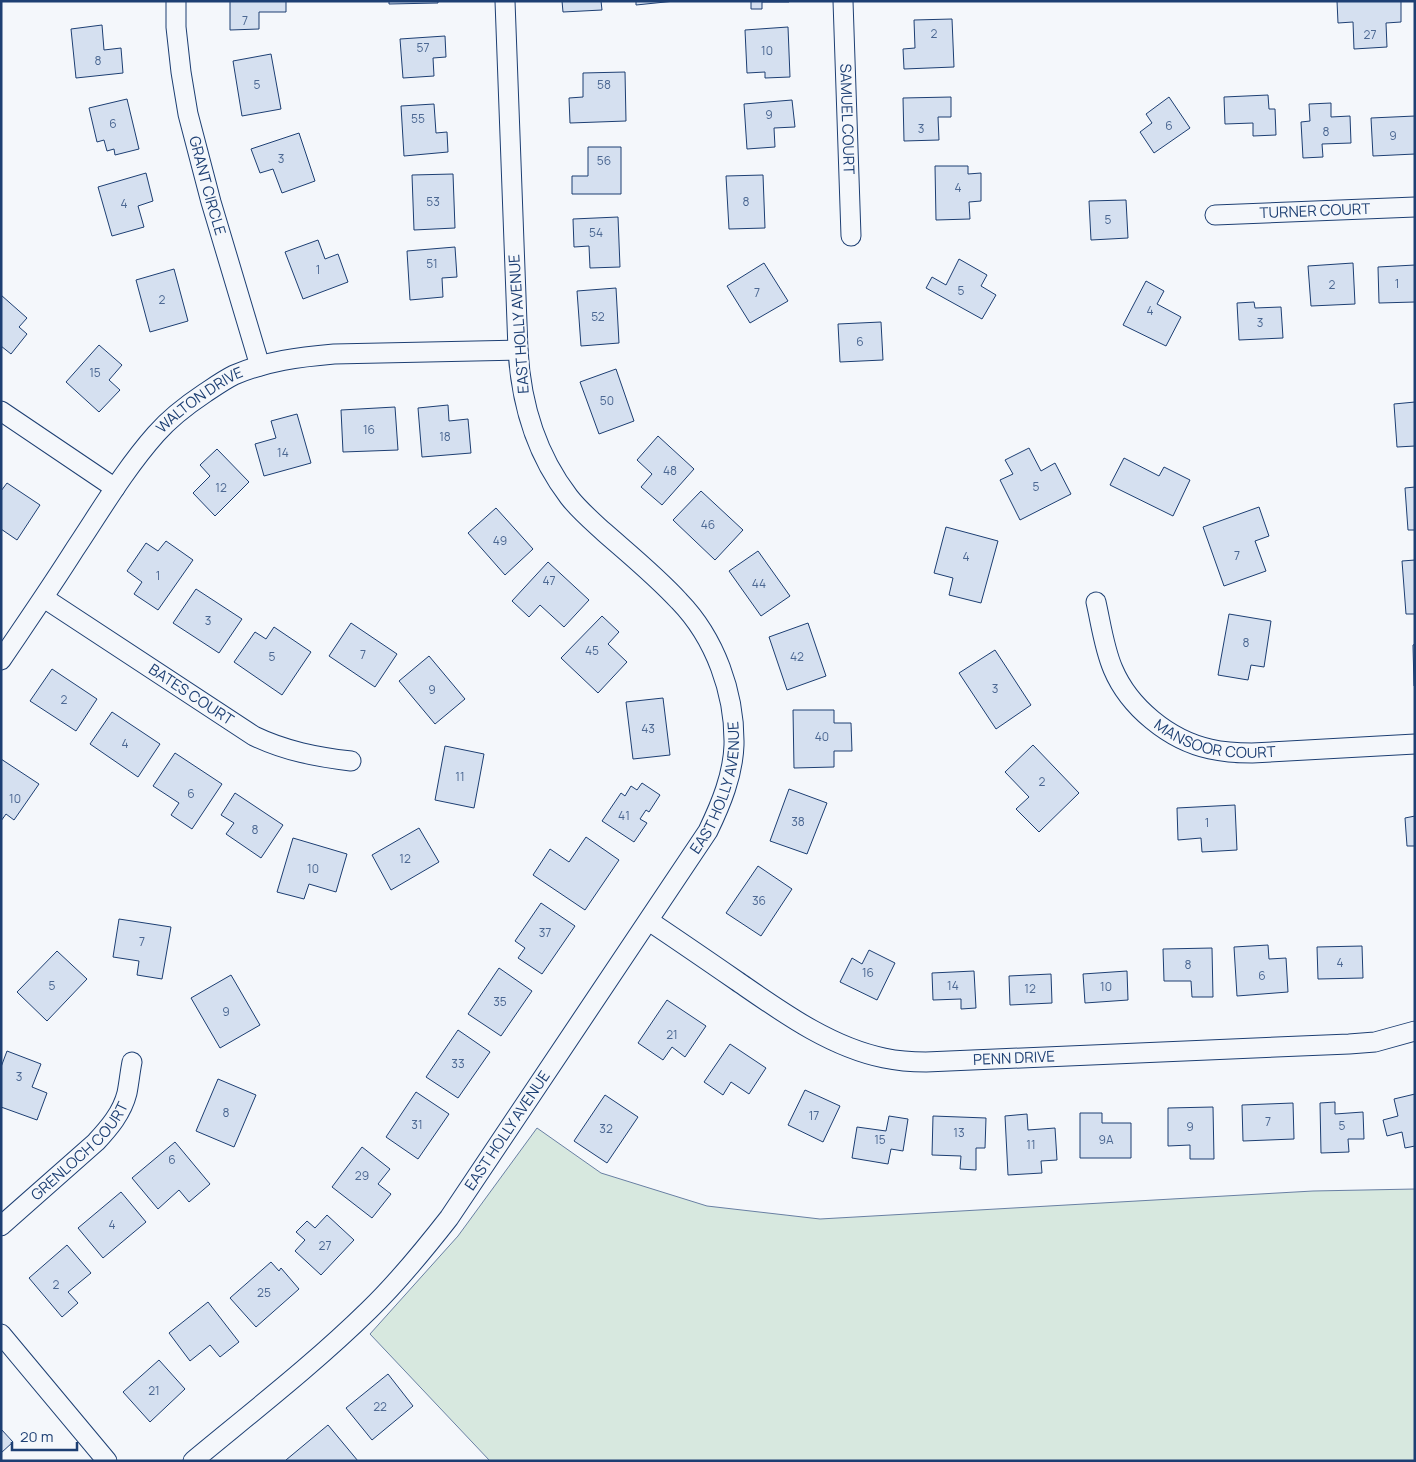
<svg xmlns="http://www.w3.org/2000/svg" width="1416" height="1462" viewBox="0 0 1416 1462" font-family="Manrope,sans-serif">
<style>
.green{fill:#d7e8df;stroke:#687fa3}
.building{fill:#d5e0f0;stroke:#1d3f73}
.lines{fill:none;stroke-linecap:round;stroke-linejoin:round}
.street-casing{stroke:#1d3f73;stroke-width:21}
.street{stroke:#f4f7fb;stroke-width:19}
.labels{text-anchor:middle;stroke-width:4;stroke-linejoin:round;paint-order:stroke}
.number-label{font-size:12px;fill:#4b6792}
.street-label{font-size:15px;fill:#1d3f73;stroke:#f4f7fb}
</style>
<rect width="100%" height="100%" fill="#f4f7fb"/>
<path class="green" d="M537 1128 601 1173 707 1206 820 1219 1313 1191 1415 1189V1461H490L370 1334 458 1236Z"/>
<g class="building">
<path d="M230 1H286V12H259V29L230 30Z"/>
<path d="M389 1H438V3L389 4Z"/>
<path d="M562 1H601L602 10 563 12Z"/>
<path d="M636 1H675L636 5Z"/>
<path d="M751 1H789V2H762V9H751Z"/>
<path d="M1337 1H1401V22L1386 23 1387 47 1354 49 1353 22 1338 23Z"/>
<path d="M952 19 954 67 904 69 903 49 915 48 914 20Z"/>
<path d="M102 25 104 50 121 48 123 73 76 78 71 29Z"/>
<path d="M788 27 790 77 765 78V72L747 73 745 30Z"/>
<path d="M445 36 446 57 433 58 434 76 403 78 400 39Z"/>
<path d="M271 54 281 109 242 116 233 61Z"/>
<path d="M625 72 626 121 570 123 569 98 583 97V73Z"/>
<path d="M1268 95 1269 109H1275L1276 135 1253 136V123L1225 124 1224 97Z"/>
<path d="M951 97V117H938L939 140 904 141 903 98Z"/>
<path d="M1169 97 1190 128 1154 153 1140 132 1152 123 1146 114Z"/>
<path d="M127 99 139 149 115 155 114 149 107 151 104 140 97 142 89 108Z"/>
<path d="M792 100 795 127 774 128 775 147 747 149 744 104Z"/>
<path d="M1331 103V117L1350 116 1351 143 1322 144 1323 157 1303 158 1301 122 1310 121 1309 104Z"/>
<path d="M434 104 436 133 447 132 448 152 404 156 401 106Z"/>
<path d="M1415 116V154L1373 156 1371 118Z"/>
<path d="M299 133 315 181 282 193 273 169 260 173 251 149Z"/>
<path d="M588 147H621V194H572V176H588Z"/>
<path d="M935 166H968V174L981 173V201L969 202 970 219 936 220Z"/>
<path d="M146 173 153 201 138 206 144 227 112 236 98 187Z"/>
<path d="M453 174 455 228 414 230 412 175Z"/>
<path d="M763 175 765 228 729 229 726 176Z"/>
<path d="M1126 200 1128 238 1091 240 1089 201Z"/>
<path d="M618 217 620 267 590 268 589 246 574 247 573 219Z"/>
<path d="M318 240 325 259 338 254 348 282 303 299 285 252Z"/>
<path d="M455 247 457 277 442 278 443 297 410 300 407 251Z"/>
<path d="M959 259 987 275 981 286 996 295 982 319 926 288 932 277 946 285Z"/>
<path d="M764 263 788 301 750 323 727 286Z"/>
<path d="M1353 263 1355 304 1311 306 1308 266Z"/>
<path d="M1415 265V302L1379 303 1378 267Z"/>
<path d="M174 269 188 321 150 332 136 280Z"/>
<path d="M1146 281 1164 291 1157 304 1181 317 1166 346 1123 325Z"/>
<path d="M616 288 619 343 581 346 577 291Z"/>
<path d="M1 295 27 318 19 327 27 334 11 354 1 346Z"/>
<path d="M1254 302 1255 308 1281 307 1283 338 1239 340 1237 303Z"/>
<path d="M881 322 883 360 840 362 838 324Z"/>
<path d="M99 345 122 365 109 380 120 390 99 412 66 382Z"/>
<path d="M616 369 634 421 599 434 580 382Z"/>
<path d="M1415 402V446L1397 447 1394 404Z"/>
<path d="M448 405 449 421 468 419 471 453 422 457 418 408Z"/>
<path d="M395 407 398 450 343 452 341 410Z"/>
<path d="M297 414 311 463 264 476 255 444 276 438 271 421Z"/>
<path d="M658 436 694 469 662 505 641 487 652 474 637 460Z"/>
<path d="M1029 448 1041 471 1055 463 1071 494 1020 520 1000 480 1013 474 1005 460Z"/>
<path d="M217 449 249 482 215 516 193 493 210 476 200 465Z"/>
<path d="M1124 458 1159 476 1164 467 1190 480 1173 516 1110 485Z"/>
<path d="M7 483 40 505 17 540 1 529V491Z"/>
<path d="M1415 487V530H1408L1405 488Z"/>
<path d="M701 491 743 530 715 560 673 520Z"/>
<path d="M1259 507 1269 536 1255 541 1266 571 1224 586 1203 527Z"/>
<path d="M496 508 533 549 505 575 468 533Z"/>
<path d="M946 527 998 541 981 603 949 595 953 578 934 573Z"/>
<path d="M166 541 193 560 158 610 134 594 142 582 127 571 146 543 158 551Z"/>
<path d="M758 551 790 596 761 616 729 571Z"/>
<path d="M1415 560V614H1406L1402 561Z"/>
<path d="M548 562 589 600 564 627 540 605 529 617 512 601Z"/>
<path d="M196 589 242 619 219 653 173 623Z"/>
<path d="M1229 614 1271 621 1264 667 1251 665 1248 680 1218 675Z"/>
<path d="M602 616 619 632 608 644 627 662 598 693 561 658Z"/>
<path d="M351 623 397 654 375 687 329 656Z"/>
<path d="M808 623 826 676 787 690 769 637Z"/>
<path d="M274 627 311 652 282 695 234 662 255 632 266 639Z"/>
<path d="M1415 644V686H1414L1413 645Z"/>
<path d="M995 650 1031 705 996 729 959 673Z"/>
<path d="M429 656 465 699 435 724 399 681Z"/>
<path d="M52 669 97 699 76 731 30 701Z"/>
<path d="M663 698 670 755 633 759 626 702Z"/>
<path d="M793 710H834V723H851L852 751H834V767L794 768Z"/>
<path d="M112 712 160 744 138 777 90 744Z"/>
<path d="M1033 745 1079 793 1039 832 1016 809 1029 797 1005 772Z"/>
<path d="M445 746 484 754 474 808 435 800Z"/>
<path d="M175 753 222 784 192 829 171 815 179 803 153 786Z"/>
<path d="M1 759 39 784 14 820 6 814 1 821Z"/>
<path d="M642 783 660 795 649 812 646 810 640 819 647 823 634 842 602 821 621 793 625 796 631 786 637 790Z"/>
<path d="M789 789 827 803 807 854 770 841Z"/>
<path d="M235 793 283 825 261 858 226 834 234 823 221 815Z"/>
<path d="M1235 805 1237 850 1202 852 1201 838 1178 840 1177 808Z"/>
<path d="M1415 816V846H1407L1405 818Z"/>
<path d="M419 828 439 862 391 890 372 855Z"/>
<path d="M586 837 619 860 585 910 533 875 550 849 569 862Z"/>
<path d="M293 838 347 854 336 892 309 884 304 899 277 892Z"/>
<path d="M758 866 792 889 761 936 726 913Z"/>
<path d="M541 903 575 926 542 974 518 958 525 948 515 941Z"/>
<path d="M119 919 171 927 162 979 137 975 139 961 113 957Z"/>
<path d="M1268 945 1269 959 1286 958 1288 992 1237 996 1234 947Z"/>
<path d="M1362 946 1363 978 1318 979 1317 947Z"/>
<path d="M1212 948 1213 997H1192L1191 981H1164L1163 949Z"/>
<path d="M869 950 895 963 877 1000 840 982 852 958 862 964Z"/>
<path d="M57 951 87 979 47 1021 17 992Z"/>
<path d="M499 968 532 991 501 1036 468 1014Z"/>
<path d="M974 971 976 1008 961 1009V999L933 1000 932 973Z"/>
<path d="M1127 971 1128 1000 1085 1003 1083 974Z"/>
<path d="M1051 974 1052 1003 1010 1005 1009 976Z"/>
<path d="M231 975 260 1025 220 1048 191 998Z"/>
<path d="M667 1000 706 1026 685 1057 672 1047 663 1060 638 1043Z"/>
<path d="M458 1030 490 1052 458 1098 426 1077Z"/>
<path d="M730 1044 766 1068 749 1094 731 1082 723 1095 704 1082Z"/>
<path d="M7 1051 41 1064 32 1087 47 1093 37 1120 1 1107V1067Z"/>
<path d="M218 1079 256 1095 234 1147 196 1131Z"/>
<path d="M805 1090 840 1106 823 1142 788 1125Z"/>
<path d="M416 1092 449 1114 418 1159 386 1137Z"/>
<path d="M1415 1094V1146L1405 1148 1402 1132 1387 1136 1383 1120 1398 1116 1394 1099Z"/>
<path d="M605 1095 638 1117 607 1163 574 1141Z"/>
<path d="M1335 1102V1114L1363 1112 1364 1139H1348L1349 1152 1321 1153 1320 1103Z"/>
<path d="M1293 1103 1294 1139 1243 1141 1242 1105Z"/>
<path d="M1213 1107 1214 1159H1190V1145L1168 1146V1108Z"/>
<path d="M1080 1113H1102V1123H1131V1158H1080Z"/>
<path d="M1027 1114 1028 1130 1055 1128 1057 1160 1041 1161 1042 1173 1008 1175 1005 1116Z"/>
<path d="M889 1116 908 1119 903 1151 891 1149 888 1164 852 1158 857 1127 886 1131Z"/>
<path d="M933 1116 986 1118 985 1148H976V1170L960 1169 961 1156 932 1155Z"/>
<path d="M175 1142 210 1184 189 1202 179 1190 158 1209 132 1178Z"/>
<path d="M362 1147 390 1169 378 1184 391 1194 372 1218 332 1187Z"/>
<path d="M121 1192 146 1222 103 1258 78 1228Z"/>
<path d="M327 1215 354 1240 321 1275 295 1251 305 1240 296 1232 307 1221 315 1228Z"/>
<path d="M67 1245 91 1273 68 1292 78 1303 62 1317 29 1278Z"/>
<path d="M271 1262 279 1271 281 1268 299 1289 256 1327 230 1298Z"/>
<path d="M208 1302 239 1342 220 1357 210 1345 190 1361 169 1333Z"/>
<path d="M159 1360 185 1389 150 1422 123 1392Z"/>
<path d="M388 1374 413 1406 372 1440 346 1408Z"/>
<path d="M328 1425 358 1461H287L286 1460Z"/>
<path d="M1 1429 13 1442 1 1453Z"/>
</g>
<g class="lines">
<defs>
<g id="street">
<path id="s1" d="M176 1V27L181 72 188 114 211 202 260 366"/>
<path id="s2" d="M843 1 851 236"/>
<path id="s3" d="M1215 215 1415 207"/>
<path d="M1 411 115 488"/>
<path id="s4" d="M44 598 254 736C285 751 317 757 351 761"/>
<path id="s5" d="M1096 602C1101 624 1104 648 1113 669 1129 707 1169 740 1210 749 1223 752 1238 753 1252 753L1415 744"/>
<path id="s6" d="M1 660C26 623 51 587 75 549 101 510 125 469 156 434 170 418 187 405 205 393 214 387 224 380 234 375 267 361 299 357 334 354L518 350"/>
<path id="s7" d="M649 921C679 941 708 961 737 981 782 1012 830 1047 884 1058 898 1061 912 1062 926 1062L1349 1044 1375 1042 1415 1031"/>
<path id="s8" d="M1 1226 96 1142C109 1128 122 1113 127 1093 129 1083 130 1072 132 1062"/>
<path d="M1 1334 107 1461"/>
<path id="s9" d="M193 1461C252 1412 314 1364 369 1310 398 1282 424 1250 449 1218L708 831C721 804 733 775 734 745 735 693 715 638 679 601 656 576 629 554 604 532 592 521 579 510 569 497 536 454 521 403 518 350L505 1"/>
</g>
</defs>
<use href="#street" class="street-casing"/>
<use href="#street" class="street"/>
</g>
<g class="labels">
<g class="number-label">
<text x="245" y="25">7</text>
<text x="934" y="38">2</text>
<text x="1370" y="39">27</text>
<text x="423" y="52">57</text>
<text x="767" y="55">10</text>
<text x="98" y="65">8</text>
<text x="257" y="89">5</text>
<text x="604" y="89">58</text>
<text x="769" y="119">9</text>
<text x="418" y="123">55</text>
<text x="113" y="128">6</text>
<text x="1169" y="130">6</text>
<text x="921" y="133">3</text>
<text x="1326" y="136">8</text>
<text x="1393" y="140">9</text>
<text x="281" y="163">3</text>
<text x="604" y="165">56</text>
<text x="958" y="192">4</text>
<text x="433" y="206">53</text>
<text x="746" y="206">8</text>
<text x="124" y="208">4</text>
<text x="1108" y="224">5</text>
<text x="596" y="237">54</text>
<text x="432" y="268">51</text>
<text x="318" y="274">1</text>
<text x="1397" y="288">1</text>
<text x="1332" y="289">2</text>
<text x="961" y="295">5</text>
<text x="757" y="297">7</text>
<text x="162" y="304">2</text>
<text x="1150" y="315">4</text>
<text x="598" y="321">52</text>
<text x="1260" y="327">3</text>
<text x="860" y="346">6</text>
<text x="95" y="377">15</text>
<text x="607" y="405">50</text>
<text x="369" y="434">16</text>
<text x="445" y="441">18</text>
<text x="283" y="457">14</text>
<text x="670" y="475">48</text>
<text x="1036" y="491">5</text>
<text x="221" y="492">12</text>
<text x="708" y="529">46</text>
<text x="500" y="545">49</text>
<text x="1237" y="560">7</text>
<text x="966" y="561">4</text>
<text x="158" y="580">1</text>
<text x="549" y="585">47</text>
<text x="759" y="588">44</text>
<text x="208" y="625">3</text>
<text x="1246" y="647">8</text>
<text x="592" y="655">45</text>
<text x="363" y="659">7</text>
<text x="272" y="661">5</text>
<text x="797" y="661">42</text>
<text x="995" y="693">3</text>
<text x="432" y="694">9</text>
<text x="64" y="704">2</text>
<text x="648" y="733">43</text>
<text x="822" y="741">40</text>
<text x="125" y="748">4</text>
<text x="460" y="781">11</text>
<text x="1042" y="786">2</text>
<text x="191" y="798">6</text>
<text x="15" y="803">10</text>
<text x="624" y="820">41</text>
<text x="798" y="826">38</text>
<text x="1207" y="827">1</text>
<text x="255" y="834">8</text>
<text x="405" y="863">12</text>
<text x="313" y="873">10</text>
<text x="759" y="905">36</text>
<text x="545" y="937">37</text>
<text x="142" y="946">7</text>
<text x="1340" y="967">4</text>
<text x="1188" y="969">8</text>
<text x="868" y="977">16</text>
<text x="1262" y="980">6</text>
<text x="52" y="990">5</text>
<text x="953" y="990">14</text>
<text x="1106" y="991">10</text>
<text x="1030" y="993">12</text>
<text x="500" y="1006">35</text>
<text x="226" y="1016">9</text>
<text x="672" y="1039">21</text>
<text x="458" y="1068">33</text>
<text x="19" y="1081">3</text>
<text x="226" y="1117">8</text>
<text x="814" y="1120">17</text>
<text x="1268" y="1126">7</text>
<text x="417" y="1129">31</text>
<text x="1342" y="1130">5</text>
<text x="1190" y="1131">9</text>
<text x="606" y="1133">32</text>
<text x="959" y="1137">13</text>
<text x="880" y="1144">15</text>
<text x="1106" y="1144">9A</text>
<text x="1031" y="1149">11</text>
<text x="172" y="1164">6</text>
<text x="362" y="1180">29</text>
<text x="112" y="1229">4</text>
<text x="325" y="1250">27</text>
<text x="56" y="1289">2</text>
<text x="264" y="1297">25</text>
<text x="154" y="1395">21</text>
<text x="380" y="1411">22</text>
</g>
<g class="street-label">
<text dy="5" stroke="none"><textPath href="#s2" startOffset="118">SAMUEL COURT</textPath></text>
<text dy="5" stroke="none"><textPath href="#s1" startOffset="188">GRANT CIRCLE</textPath></text>
<text dy="5" stroke="none"><textPath href="#s3" startOffset="100">TURNER COURT</textPath></text>
<text transform="translate(519 324) rotate(-94)" y="5">EAST HOLLY AVENUE</text>
<text dy="5" stroke="none"><textPath href="#s6" startOffset="330">WALTON DRIVE</textPath></text>
<text dy="5" stroke="none"><textPath href="#s4" startOffset="176">BATES COURT</textPath></text>
<text dy="5" stroke="none"><textPath href="#s5" startOffset="202">MANSOOR COURT</textPath></text>
<text dy="5" stroke="none"><textPath href="#s9" startOffset="864">EAST HOLLY AVENUE</textPath></text>
<text dy="5" stroke="none"><textPath href="#s7" startOffset="404">PENN DRIVE</textPath></text>
<text dy="5" stroke="none"><textPath href="#s9" startOffset="459">EAST HOLLY AVENUE</textPath></text>
<text dy="5" stroke="none"><textPath href="#s8" startOffset="109">GRENLOCH COURT</textPath></text>
</g>
</g>
<rect width="1416" height="1462" fill="none" stroke="#1d3f73" stroke-width="5"/>
<path d="M12 1442v8h65v-8" fill="none" stroke="#1d3f73" stroke-width="2.5"/>
<text x="20" y="1442" font-size="15" fill="#1d3f73" stroke="#f4f7fb" stroke-width="4" paint-order="stroke">20 m</text>
</svg>
